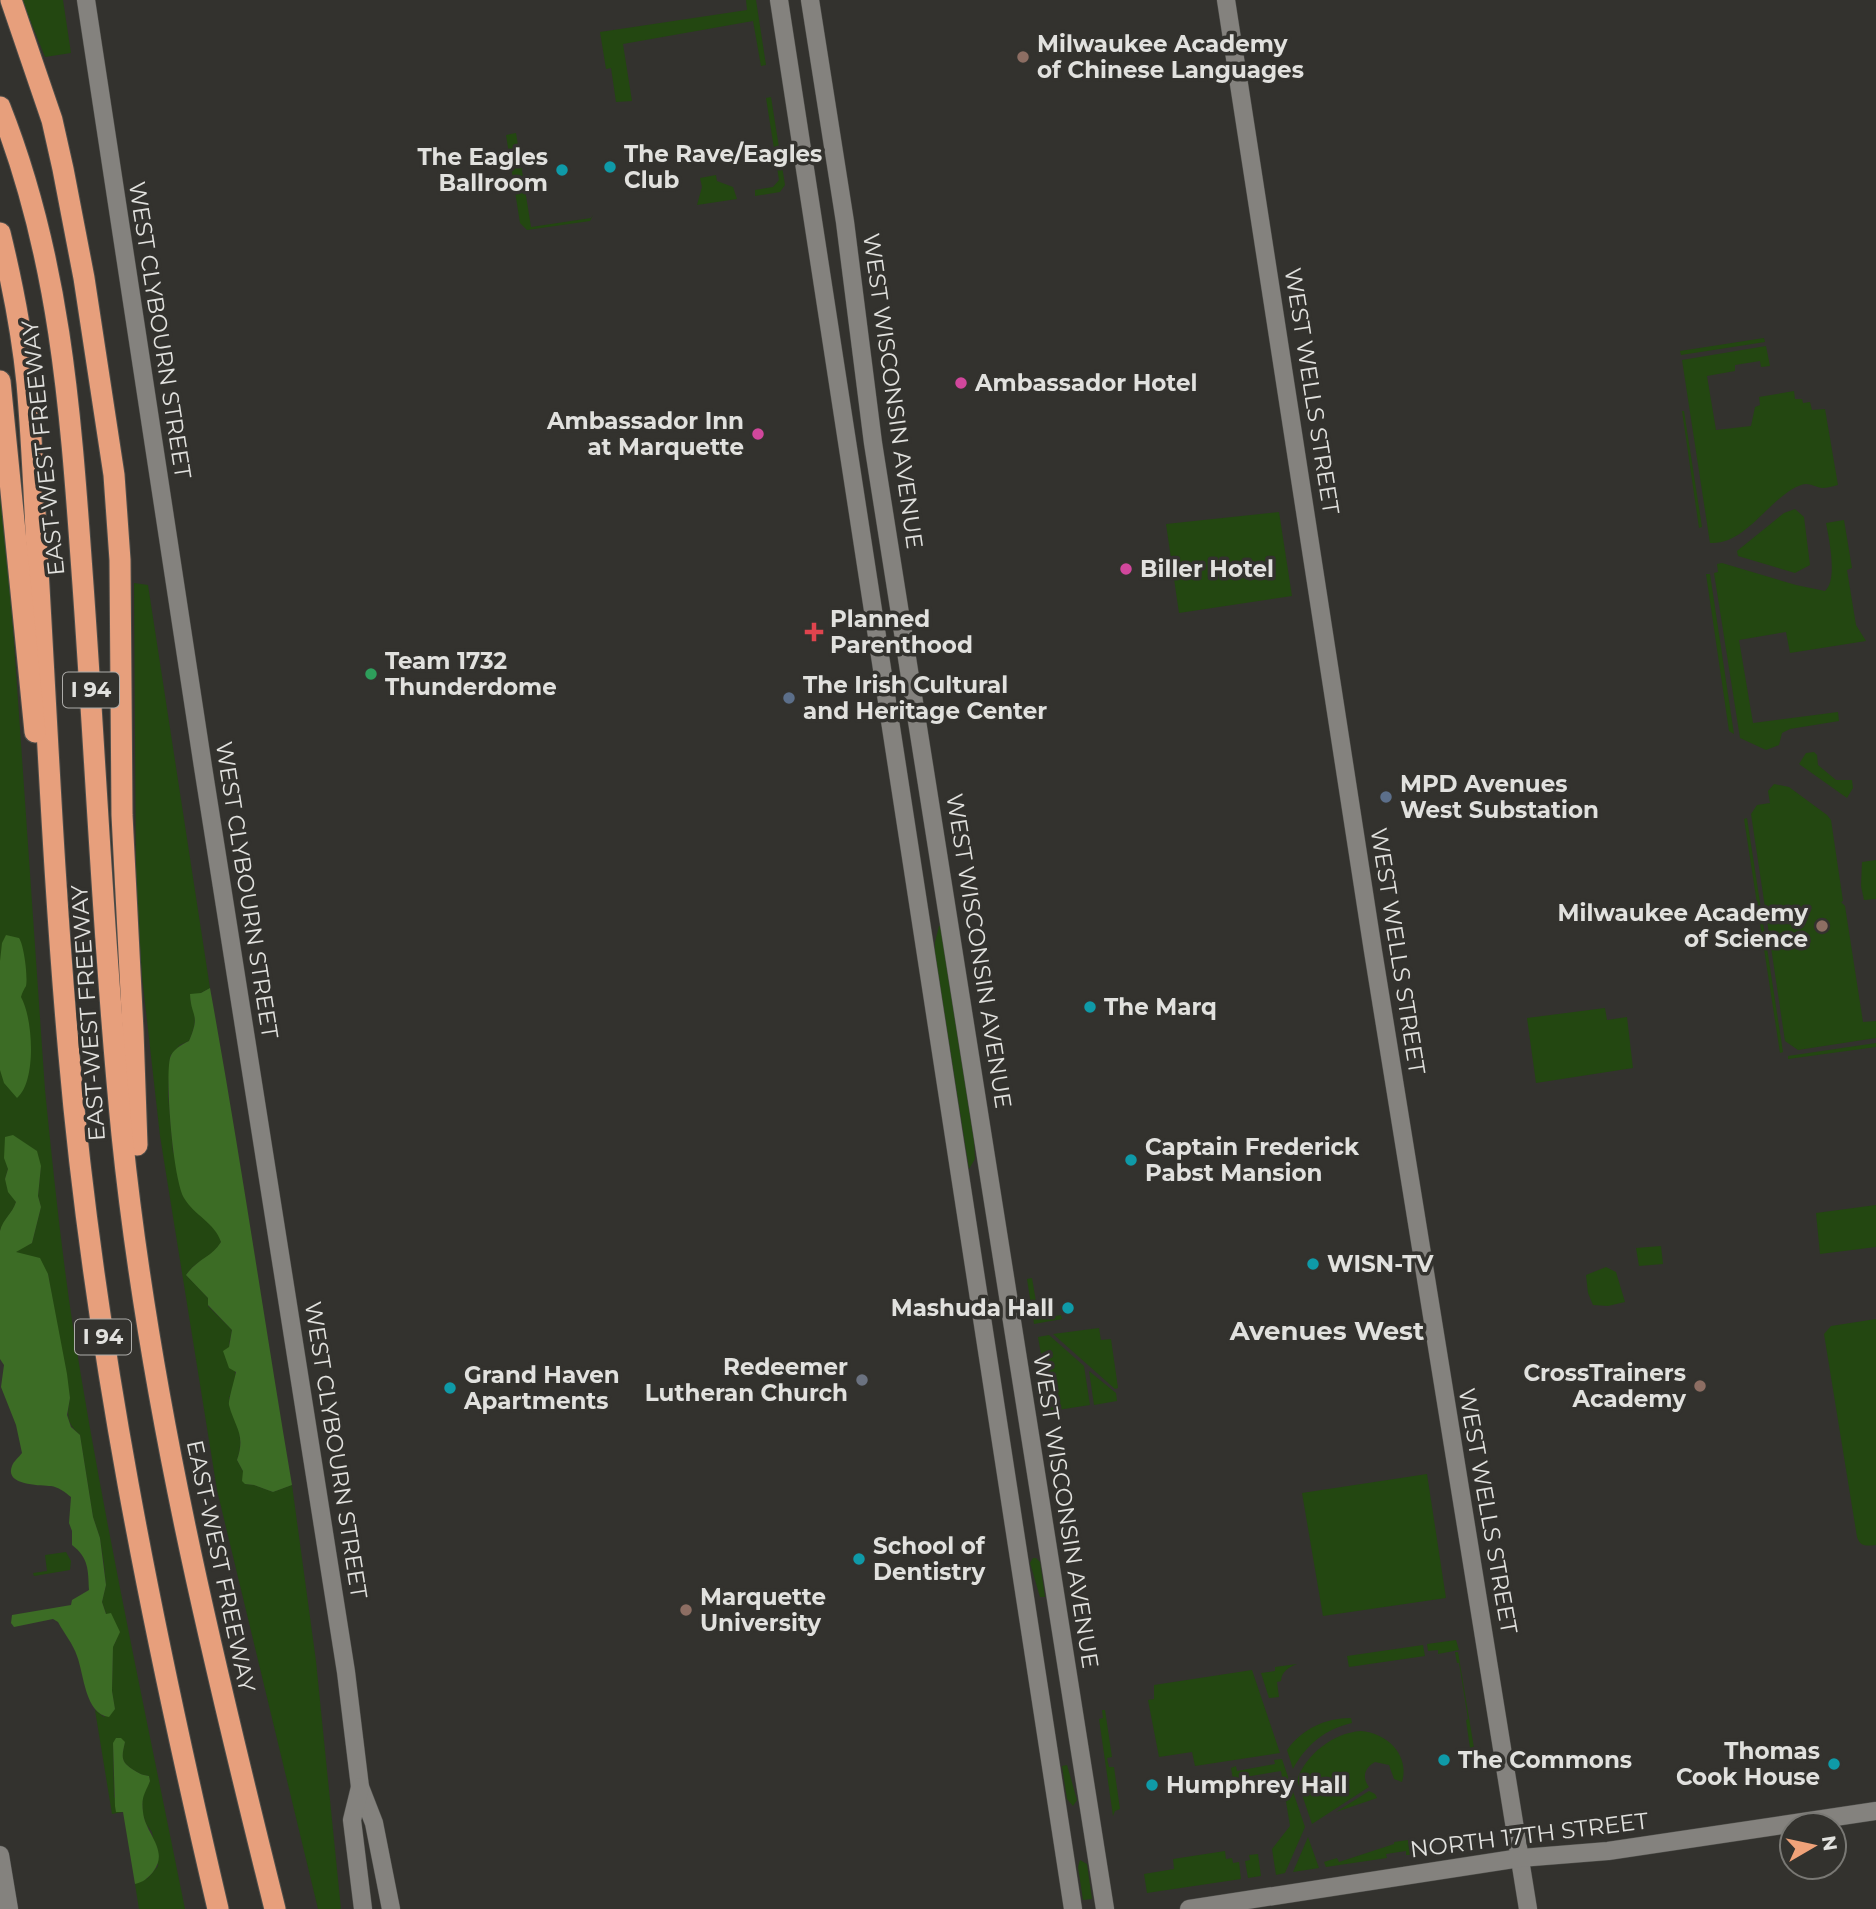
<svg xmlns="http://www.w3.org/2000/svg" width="1876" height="1909" viewBox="0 0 1876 1909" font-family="Montserrat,sans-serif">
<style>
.green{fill:#234711}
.forest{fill:#3c6c25}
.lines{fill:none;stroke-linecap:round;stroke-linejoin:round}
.tertiary-casing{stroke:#4e4e4a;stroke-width:19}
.secondary-casing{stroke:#4e4e4a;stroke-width:19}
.motorway-casing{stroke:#4e4e4a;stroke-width:23}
.tertiary{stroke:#84827e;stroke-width:18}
.secondary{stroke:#84827e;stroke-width:18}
.motorway{stroke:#e79f7c;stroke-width:21}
.education-dot{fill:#8d6e63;stroke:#33322e;stroke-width:2.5}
.culture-dot{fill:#0f9aa8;stroke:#33322e;stroke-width:2.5}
.hotel-dot{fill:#d1479c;stroke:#33322e;stroke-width:2.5}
.health-dot{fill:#e0444e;stroke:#33322e;stroke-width:2.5}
.leisure-dot{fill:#2e9e5b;stroke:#33322e;stroke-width:2.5}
.service-dot{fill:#5c6f8a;stroke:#33322e;stroke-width:2.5}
.worship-dot{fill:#6b7280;stroke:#33322e;stroke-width:2.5}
.labels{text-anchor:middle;stroke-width:7;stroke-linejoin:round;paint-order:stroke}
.shield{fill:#33322e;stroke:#adaca9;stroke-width:2}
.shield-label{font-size:21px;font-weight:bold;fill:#e1e1de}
.poi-label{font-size:23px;font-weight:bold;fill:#e1e1de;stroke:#33322e;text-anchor:start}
.street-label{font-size:23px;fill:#e1e1de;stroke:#33322e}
.quarter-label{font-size:26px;font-weight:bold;fill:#e1e1de;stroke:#33322e}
</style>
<rect width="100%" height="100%" fill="#33322e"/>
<g class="green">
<path d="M22 0H63L71 53 45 57Z"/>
<path d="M746 0H756L766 65 761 66 753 21 623 44 632 101 616 102 611 68 606 69 600 32 747 10Z"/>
<path d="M771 97 785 185 780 192 755 196V190L773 187 779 180 766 98Z"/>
<path d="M516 133 531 227 591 218 593 215 590 221 527 230 520 223 506 135Z"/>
<path d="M716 175 717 181 733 187 737 199 697 205 702 187 700 178Z"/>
<path d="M1764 338 1765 342 1681 355 1680 351Z"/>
<path d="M1766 346 1770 366 1761 367 1760 361 1735 365V371L1707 376 1716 430 1751 426 1755 407 1760 405 1759 397 1794 391 1795 399H1802L1803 403 1810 402 1812 410 1825 409 1838 485C1833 486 1827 488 1822 488 1814 487 1809 482 1801 485 1770 496 1747 545 1710 543L1682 360Z"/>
<path d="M1682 411H1684L1702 527 1699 528Z"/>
<path d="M0 440 45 1090C53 1169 61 1248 73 1327 104 1522 146 1715 185 1909H139L135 1884 148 1878 158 1866 152 1832 146 1824 143 1814 142 1796 150 1781 149 1776C141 1775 139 1773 132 1769 120 1761 122 1756 125 1742L113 1743 114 1797 123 1812 112 1814 95 1710 104 1717 115 1709 112 1691 113 1646 116 1641 102 1602 106 1585 104 1564 100 1538 93 1517 80 1435C66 1423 67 1415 70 1398L48 1274 14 1252 32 1243 41 1207 38 1196 41 1166 8 1169 5 1179 16 1202C12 1214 4 1219 0 1231Z"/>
<path d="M1795 509 1804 517 1810 565 1795 573 1738 556 1737 551 1784 513Z"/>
<path d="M1279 512 1292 596 1179 613 1166 524Z"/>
<path d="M1844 520 1852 568 1847 570 1856 625 1866 641 1790 653 1786 632 1739 640 1753 723 1838 712 1839 721 1790 729 1782 733 1779 745 1766 750 1740 738 1714 573 1718 572 1717 564 1722 563 1796 585 1825 591C1838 580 1829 539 1826 523Z"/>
<path d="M1706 574H1710L1734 734 1729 731Z"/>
<path d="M134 583 148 585 210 988 190 999C197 1016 196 1025 189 1041L180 1045 170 1056 168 1094 173 1152 208 1223 218 1230 221 1242C212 1258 197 1259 186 1275L208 1298V1306L232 1330C231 1335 229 1342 229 1348 231 1370 243 1372 229 1398 236 1419 245 1438 237 1460L243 1471 245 1484 254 1485 273 1492 292 1485 316 1661 341 1909H318L217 1490 160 1136 142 976 136 884Z"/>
<path d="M1814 752 1817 755 1818 765 1836 780H1852L1853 788 1847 798 1799 764 1806 753Z"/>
<path d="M1774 784 1789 787 1827 815 1831 820 1843 901 1841 902 1845 906 1863 1022 1876 1021V1038L1798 1050 1785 1041 1751 814 1757 805 1770 803 1768 791Z"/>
<path d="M1747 818 1783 1052 1780 1053 1744 819Z"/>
<path d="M1876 860V899L1864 900 1861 886 1862 862Z"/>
<path d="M939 926H941L974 1141 975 1159 969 1169 935 954V942Z"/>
<path d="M1605 1008 1607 1020 1627 1017 1633 1068 1536 1083 1527 1018Z"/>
<path d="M1876 1043V1047L1788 1059V1056Z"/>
<path d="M1876 1205V1247L1820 1254 1816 1213Z"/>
<path d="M1661 1246 1663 1264 1639 1266 1636 1248Z"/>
<path d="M1606 1267 1616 1272 1625 1302 1608 1306 1593 1305 1588 1293 1586 1275Z"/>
<path d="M1032 1278 1039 1319 1061 1315 1062 1319 1034 1324 1027 1279Z"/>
<path d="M1876 1319V1545C1867 1546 1860 1547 1857 1537L1824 1334 1831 1326Z"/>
<path d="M1099 1328 1101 1340 1111 1339 1118 1388 1115 1389 1053 1334Z"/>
<path d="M1049 1335 1084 1366 1090 1405 1051 1411 1038 1337Z"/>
<path d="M1089 1371 1116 1393 1117 1401 1094 1405Z"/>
<path d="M1427 1474 1446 1598 1323 1616 1302 1493Z"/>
<path d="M66 1552 71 1561 70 1570 34 1576 33 1573 47 1571 45 1555Z"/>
<path d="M1033 1558H1036L1040 1562 1045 1597H1040L1030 1563Z"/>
<path d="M1456 1640 1459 1650 1438 1654V1650L1428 1651 1427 1644Z"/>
<path d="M1423 1645 1425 1656 1349 1667 1347 1656Z"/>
<path d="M1455 1652H1458L1475 1754 1471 1755 1466 1720 1468 1719 1459 1663H1457Z"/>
<path d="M1297 1664C1289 1667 1281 1672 1281 1681L1277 1682 1279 1697 1269 1698 1261 1673 1275 1671V1667Z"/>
<path d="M1252 1670 1280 1753 1195 1766 1192 1752 1159 1757 1148 1700 1154 1699V1685Z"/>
<path d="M1102 1710H1105L1112 1757 1107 1758 1109 1767H1114L1120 1809 1115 1811 1113 1816 1099 1719 1103 1718Z"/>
<path d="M1351 1718 1352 1723C1325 1729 1306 1745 1293 1769L1287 1750C1302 1729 1325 1718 1351 1718Z"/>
<path d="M1361 1731C1387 1733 1410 1755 1402 1782L1394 1779 1389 1765 1375 1762C1364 1768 1362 1778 1369 1787L1312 1824 1297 1780C1306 1755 1332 1733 1361 1731Z"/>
<path d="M1282 1759 1305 1827 1285 1873 1276 1875 1272 1849 1290 1826 1281 1771 1233 1779 1231 1768 1236 1766 1237 1771 1275 1764 1274 1760Z"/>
<path d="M1067 1765 1077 1800 1073 1806 1067 1799 1062 1766Z"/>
<path d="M1369 1791 1375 1794 1377 1798 1336 1812Z"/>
<path d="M1308 1837 1319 1868 1293 1872Z"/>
<path d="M1408 1840 1410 1855H1406V1851L1386 1854 1387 1858 1326 1867 1324 1862 1337 1858 1339 1862 1394 1844V1842Z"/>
<path d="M1225 1851 1226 1859 1232 1858 1233 1863 1239 1862 1241 1879 1147 1893 1144 1874 1174 1869 1173 1859Z"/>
<path d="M1258 1854 1261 1876 1248 1878 1245 1861 1250 1860 1249 1855Z"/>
<path d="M1080 1860 1087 1864 1092 1899 1083 1900 1078 1867Z"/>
</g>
<g class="forest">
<path d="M6 935 19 938C24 945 28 977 26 986 24 989 22 993 21 997 33 1018 37 1081 17 1098L4 1083 0 1070V961L2 943Z"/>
<path d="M210 988C240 1153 264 1320 292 1485L273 1492 254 1485 245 1484 242 1481 243 1471 237 1460C246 1434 235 1428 229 1405 228 1401 235 1378 236 1372L229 1368 223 1351 229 1347 232 1330 208 1305V1298L186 1275C197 1259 212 1257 221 1242 215 1223 194 1215 184 1198 173 1179 165 1080 170 1058 172 1050 181 1045 189 1041 201 1013 191 1018 190 994L201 993Z"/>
<path d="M13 1135 37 1151 41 1166 38 1196 41 1207 32 1243 16 1252 40 1258 48 1274 67 1374 70 1398 67 1415 71 1427 80 1435 93 1517 100 1538 106 1585 102 1602 106 1614 111 1613 120 1632 113 1647 112 1691 115 1709 109 1717C85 1714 84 1674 77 1656 73 1644 64 1633 58 1622L53 1619 14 1627 11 1623 12 1615 71 1605 72 1600 89 1590C88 1570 89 1558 72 1545V1531L69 1523 71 1497C65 1492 58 1487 51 1486 41 1485 4 1486 12 1466 13 1462 19 1457 22 1453L16 1425 1 1387 4 1365 0 1359V1231C3 1219 12 1214 16 1202L8 1192 5 1179 8 1169 4 1158 5 1137Z"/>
<path d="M116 1738H121L125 1742C122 1756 120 1761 132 1769 139 1773 141 1775 149 1776L150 1781C145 1794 141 1796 143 1812 145 1834 170 1850 153 1872 147 1879 143 1882 135 1884L123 1812H116L115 1806 113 1743Z"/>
</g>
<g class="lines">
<defs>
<g id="tertiary">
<path d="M86 0 203 767 346 1672 360 1787 374 1823 391 1909"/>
<path d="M1226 0 1373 951 1528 1909"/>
<path d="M360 1787 352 1820 363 1909"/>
<path d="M0 1855 9 1909"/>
</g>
<g id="secondary">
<path d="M779 0 1073 1909"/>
<path d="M810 0 845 222 873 443 1105 1909"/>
<path d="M1189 1909 1520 1858 1608 1851 1876 1811"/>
</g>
<g id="motorway">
<path d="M11 0 52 120 63 169 84 278 114 475 120 560 122 815 133 1031 137 1145"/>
<path d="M0 107C62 264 71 420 83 585 96 768 104 952 122 1135 149 1397 211 1653 275 1909"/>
<path d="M0 233C12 282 22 333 27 383 33 451 35 520 39 587 48 743 55 899 69 1055 94 1343 152 1627 218 1909"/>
<path d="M0 381 35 732"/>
</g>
</defs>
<use href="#tertiary" class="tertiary-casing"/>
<use href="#secondary" class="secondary-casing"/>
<use href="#motorway" class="motorway-casing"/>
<use href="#tertiary" class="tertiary"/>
<use href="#secondary" class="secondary"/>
<use href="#motorway" class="motorway"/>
</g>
<g class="education-dot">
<circle cx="1023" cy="57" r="7"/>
<circle cx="1822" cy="926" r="7"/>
<circle cx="1700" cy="1386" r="7"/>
<circle cx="686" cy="1610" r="7"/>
</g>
<g class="culture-dot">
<circle cx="610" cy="167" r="7"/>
<circle cx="562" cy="170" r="7"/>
<circle cx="1090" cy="1007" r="7"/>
<circle cx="1131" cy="1160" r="7"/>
<circle cx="1313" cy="1264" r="7"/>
<circle cx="1068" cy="1308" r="7"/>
<circle cx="450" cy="1388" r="7"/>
<circle cx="859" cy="1559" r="7"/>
<circle cx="1444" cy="1760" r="7"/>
<circle cx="1834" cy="1764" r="7"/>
<circle cx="1152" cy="1785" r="7"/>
</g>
<g class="hotel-dot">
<circle cx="961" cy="383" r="7"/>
<circle cx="758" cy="434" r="7"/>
<circle cx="1126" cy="569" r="7"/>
</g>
<path class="health-dot" d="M810.5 621.5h7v7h7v7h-7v7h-7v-7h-7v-7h7z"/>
<circle class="leisure-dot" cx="371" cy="674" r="7"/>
<g class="service-dot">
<circle cx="789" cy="698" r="7"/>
<circle cx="1386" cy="797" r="7"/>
</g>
<circle class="worship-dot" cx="862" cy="1380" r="7"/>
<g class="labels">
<g class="shield">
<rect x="63" y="672.5" width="56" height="35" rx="5"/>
<rect x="75" y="1319.5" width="56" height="35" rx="5"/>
</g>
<g class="shield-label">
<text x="91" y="697">I 94</text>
<text x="103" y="1344">I 94</text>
</g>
<g class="poi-label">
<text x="1037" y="52">Milwaukee Academy<tspan x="1037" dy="26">of Chinese Languages</tspan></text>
<text x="624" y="162">The Rave/Eagles<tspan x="624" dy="26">Club</tspan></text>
<text x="548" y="165" text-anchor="end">The Eagles<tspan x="548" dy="26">Ballroom</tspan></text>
<text x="975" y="391">Ambassador Hotel</text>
<text x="744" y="429" text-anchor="end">Ambassador Inn<tspan x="744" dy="26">at Marquette</tspan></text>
<text x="1140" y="577">Biller Hotel</text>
<text x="830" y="627">Planned<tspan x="830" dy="26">Parenthood</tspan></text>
<text x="385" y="669">Team 1732<tspan x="385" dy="26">Thunderdome</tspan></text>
<text x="803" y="693">The Irish Cultural<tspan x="803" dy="26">and Heritage Center</tspan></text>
<text x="1400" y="792">MPD Avenues<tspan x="1400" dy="26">West Substation</tspan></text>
<text x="1808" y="921" text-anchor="end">Milwaukee Academy<tspan x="1808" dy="26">of Science</tspan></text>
<text x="1104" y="1015">The Marq</text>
<text x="1145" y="1155">Captain Frederick<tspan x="1145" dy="26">Pabst Mansion</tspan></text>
<text x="1327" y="1272">WISN-TV</text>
<text x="1054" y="1316" text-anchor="end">Mashuda Hall</text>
<text x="848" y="1375" text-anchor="end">Redeemer<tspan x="848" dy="26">Lutheran Church</tspan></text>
<text x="1686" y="1381" text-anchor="end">CrossTrainers<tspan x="1686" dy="26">Academy</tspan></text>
<text x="464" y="1383">Grand Haven<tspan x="464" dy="26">Apartments</tspan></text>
<text x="873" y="1554">School of<tspan x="873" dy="26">Dentistry</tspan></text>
<text x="700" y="1605">Marquette<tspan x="700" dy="26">University</tspan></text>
<text x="1820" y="1759" text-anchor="end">Thomas<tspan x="1820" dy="26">Cook House</tspan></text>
<text x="1458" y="1768">The Commons</text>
<text x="1166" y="1793">Humphrey Hall</text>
</g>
<g class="street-label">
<text transform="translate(160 330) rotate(81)" y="8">WEST CLYBOURN STREET</text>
<text transform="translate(893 391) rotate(82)" y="8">WEST WISCONSIN AVENUE</text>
<text transform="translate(1312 391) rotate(81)" y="8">WEST WELLS STREET</text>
<text transform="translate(43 448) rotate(-96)" y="8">EAST-WEST FREEWAY</text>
<text transform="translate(247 890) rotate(81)" y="8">WEST CLYBOURN STREET</text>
<text transform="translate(979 951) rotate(81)" y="8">WEST WISCONSIN AVENUE</text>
<text transform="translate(1398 951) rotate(81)" y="8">WEST WELLS STREET</text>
<text transform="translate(88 1013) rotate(-94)" y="8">EAST-WEST FREEWAY</text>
<text transform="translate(336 1450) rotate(81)" y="8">WEST CLYBOURN STREET</text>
<text transform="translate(1066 1511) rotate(81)" y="8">WEST WISCONSIN AVENUE</text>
<text transform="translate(1488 1511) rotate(80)" y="8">WEST WELLS STREET</text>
<text transform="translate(221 1566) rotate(78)" y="8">EAST-WEST FREEWAY</text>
<text transform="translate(1529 1835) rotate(-7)" y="8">NORTH 17TH STREET</text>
</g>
<g class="quarter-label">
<text x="1327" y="1340">Avenues West</text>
</g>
</g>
<g transform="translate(1813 1846) rotate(81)"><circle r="33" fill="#33322e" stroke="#797874" stroke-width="2"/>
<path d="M0-5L12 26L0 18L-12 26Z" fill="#f0a279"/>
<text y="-10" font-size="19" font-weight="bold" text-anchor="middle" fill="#e1e1de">N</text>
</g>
</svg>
